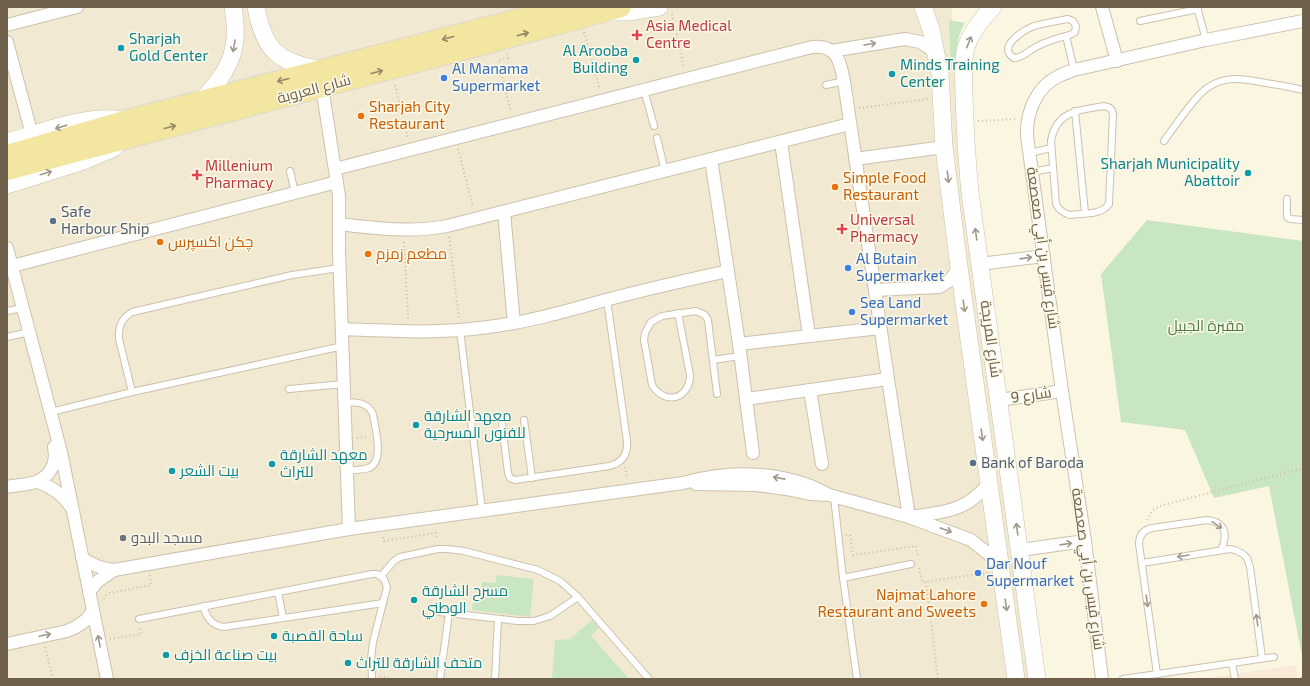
<svg xmlns="http://www.w3.org/2000/svg" width="1310" height="686" viewBox="0 0 1310 686" font-family="'Exo 2',Cairo,sans-serif">
<style>
.residential{fill:#f1e9d1}
.commercial{fill:#f9e9d7}
.green{fill:#c9e6c2}
.lines{fill:none;stroke-linecap:round;stroke-linejoin:round}
.lane-casing{stroke:#ccc1ad;stroke-width:8}
.street-casing{stroke:#ccc1ad;stroke-width:14}
.secondary-casing{stroke:#cdc0a9;stroke-width:18}
.primary-casing{stroke:#dcd9d4;stroke-width:22}
.path{stroke:#d1bea0;stroke-width:2;stroke-dasharray:1 3;stroke-linecap:butt}
.lane{stroke:#fff;stroke-width:6}
.street{stroke:#fff;stroke-width:12}
.secondary{stroke:#fff;stroke-width:17}
.primary{stroke:#f3e6a0;stroke-width:20}
.oneway{stroke:#978864}
.oneway2{stroke:#a1988a}
.health-dot{fill:#e0444e;stroke:#fdf9e8;stroke-width:1.5}
.culture-dot{fill:#0f9aa8;stroke:#fdf9e8;stroke-width:1.5}
.shop-dot{fill:#3f7fe0;stroke:#fdf9e8;stroke-width:1.5}
.food-dot{fill:#e8710a;stroke:#fdf9e8;stroke-width:1.5}
.service-dot{fill:#5c6f8a;stroke:#fdf9e8;stroke-width:1.5}
.worship-dot{fill:#6b7280;stroke:#fdf9e8;stroke-width:1.5}
.labels{text-anchor:middle;stroke-width:3;stroke-linejoin:round;paint-order:stroke}
.health-label{font-size:15px;fill:#be3a42;stroke:#fdf9e8;text-anchor:start}
.culture-label{font-size:15px;fill:#0d838f;stroke:#fdf9e8;text-anchor:start}
.shop-label{font-size:15px;fill:#366cbe;stroke:#fdf9e8;text-anchor:start}
.street-label{font-size:15px;fill:#6f604b;stroke:#fdf9e8}
.food-label{font-size:15px;fill:#c56008;stroke:#fdf9e8;text-anchor:start}
.service-label{font-size:15px;fill:#4e5e75;stroke:#fdf9e8;text-anchor:start}
.park-label{font-size:15px;fill:#4b7a47;stroke:#fdf9e8}
.worship-label{font-size:15px;fill:#5b616d;stroke:#fdf9e8;text-anchor:start}
</style>
<rect width="100%" height="100%" fill="#faf6e2"/>
<path class="residential" d="M7 7H952L953 45 964 204 1031 679H7Z"/>
<path class="commercial" d="M1296 665 1298 679H1201Z"/>
<g class="green">
<path d="M949 20 965 23C956 37 956 54 955 71H951Z"/>
<path d="M1147 220 1303 241V661L1269 486 1214 498 1185 430 1121 422 1101 274Z"/>
<path d="M496 575 534 579 530 617 472 610 473 601 481 602 482 582 496 583Z"/>
<path d="M592 620 599 628 591 636 629 679H552L555 640 570 639Z"/>
</g>
<g class="lines">
<defs>
<g id="lane">
<path d="M1197 7 1206 40"/>
<path d="M1068 19 1073 21 1076 26 1075 32 1072 34C1057 39 1044 41 1031 50 1025 54 1021 58 1014 58 996 47 1024 30 1034 26 1045 23 1057 21 1068 19Z"/>
<path d="M1140 21 1198 9"/>
<path d="M1066 36 1074 70"/>
<path d="M826 85 844 81"/>
<path d="M644 90 654 126"/>
<path d="M1104 106C1110 107 1113 110 1113 115L1109 204C1101 216 1082 213 1070 215 1063 213 1059 210 1056 204L1051 141C1056 111 1079 110 1104 106Z"/>
<path d="M1075 111 1085 213"/>
<path d="M657 138 665 171"/>
<path d="M1164 141C1175 126 1187 108 1200 94 1220 74 1241 78 1266 83 1279 85 1291 87 1303 90"/>
<path d="M1030 153 1051 148"/>
<path d="M290 171 295 193"/>
<path d="M1032 172 1053 168"/>
<path d="M1287 199V217L1290 219 1303 220"/>
<path d="M7 311 23 308"/>
<path d="M678 313 690 375C690 399 665 406 652 385L644 340 645 333 651 322 662 316 696 311 705 315 708 320 717 394"/>
<path d="M460 330 482 510"/>
<path d="M7 337 30 332"/>
<path d="M713 360 740 356"/>
<path d="M289 389 344 384"/>
<path d="M132 392 119 339C118 327 121 319 132 312L292 275 339 268"/>
<path d="M344 402C356 403 367 401 373 414 375 428 385 461 369 468 362 470 354 470 347 471"/>
<path d="M51 412 132 392 343 346"/>
<path d="M524 420 532 478"/>
<path d="M502 424 508 473 510 478 515 480 609 466C622 463 628 455 627 441L607 300"/>
<path d="M834 497 843 578 857 679"/>
<path d="M1142 563 1230 549 1235 550 1243 554 1247 558 1250 567 1262 658"/>
<path d="M381 576 394 561 400 557 438 549H447L464 551 538 570 560 581 578 597 649 679"/>
<path d="M843 578 911 564"/>
<path d="M278 592 283 618"/>
<path d="M203 606C207 618 211 625 224 627L383 603"/>
<path d="M439 612 518 621H534L550 616 578 597"/>
<path d="M139 619 372 574H377L384 579 387 587 373 642 371 659 372 679"/>
<path d="M1232 663 1235 679"/>
<path d="M1157 674 1139 544C1139 536 1143 530 1152 528L1207 520C1226 522 1228 535 1221 550"/>
<path d="M440 679 449 613"/>
<path d="M495 679 498 619"/>
<path d="M1123 679 1274 657"/>
</g>
<g id="street">
<path d="M1102 7 1117 61"/>
<path d="M7 25 77 7"/>
<path d="M7 42 32 135"/>
<path d="M831 51 905 39 920 42 932 50 937 56"/>
<path d="M322 87 339 196V252L349 529"/>
<path d="M781 142 809 336"/>
<path d="M711 159 739 344 753 453"/>
<path d="M855 159 944 147"/>
<path d="M335 169 812 47C837 44 840 61 844 81L888 379 909 517"/>
<path d="M504 212 514 323"/>
<path d="M339 224C375 228 411 233 447 226L850 124"/>
<path d="M7 248 61 452 107 679"/>
<path d="M980 264 1044 256"/>
<path d="M12 266 337 182"/>
<path d="M875 290 939 287 949 281 956 272 959 267"/>
<path d="M342 329C391 331 439 334 488 327 529 322 567 311 606 300 646 289 687 280 728 271"/>
<path d="M739 344 880 328"/>
<path d="M810 390 822 464"/>
<path d="M746 399 888 379"/>
<path d="M999 400 1062 391"/>
<path d="M38 482C52 487 63 494 71 507"/>
<path d="M696 484 756 485 786 489 810 494 829 495 909 517 971 540 991 556 1000 568"/>
<path d="M7 487C15 485 31 485 38 481 52 474 57 462 54 447"/>
<path d="M911 517C944 512 966 512 989 483"/>
<path d="M1020 550 1085 541"/>
<path d="M82 558C92 565 102 569 114 570L349 529 683 483C730 470 785 470 829 495"/>
<path d="M89 592 98 581 114 570"/>
<path d="M7 644 67 631 76 627 86 620 93 611"/>
<path d="M1102 679 1085 541 1062 391 1027 136C1026 112 1037 86 1059 76 1064 73 1069 72 1074 70L1206 40 1303 21"/>
</g>
<g id="secondary">
<path d="M256 7C264 51 278 62 321 70"/>
<path d="M923 7 931 29 940 74 944 147 959 267 1016 679"/>
<path d="M993 7C981 19 972 31 966 47 962 63 964 80 964 96 965 128 967 161 970 193L1037 679"/>
<path d="M606 12H629L659 7"/>
<path d="M202 100C208 94 213 88 218 81 236 58 238 35 233 7"/>
<path d="M7 142C40 133 82 116 117 119"/>
<path d="M7 185 81 162 114 148"/>
</g>
<g id="primary">
<path d="M7 155 127 120 565 7"/>
<path d="M7 170 485 44 621 7"/>
</g>
</defs>
<use href="#lane" class="lane-casing"/>
<use href="#street" class="street-casing"/>
<use href="#secondary" class="secondary-casing"/>
<use href="#primary" class="primary-casing"/>
<g class="path">
<path d="M672 14 684 68"/>
<path d="M584 32 600 90"/>
<path d="M507 54 508 58 498 60 511 112"/>
<path d="M395 85 408 139"/>
<path d="M859 108 928 99"/>
<path d="M978 121 1018 119"/>
<path d="M458 149 473 207"/>
<path d="M449 237 459 318"/>
<path d="M404 242 408 319"/>
<path d="M357 438 368 437"/>
<path d="M625 467 627 478"/>
<path d="M1147 520 1153 510 1160 506 1303 468"/>
<path d="M846 535H850L853 555 916 546 918 557"/>
<path d="M383 537 384 541 436 533 437 540"/>
<path d="M919 568 922 582 988 573"/>
<path d="M926 582 938 679"/>
<path d="M104 599 107 594 110 593 151 585 150 575"/>
<path d="M110 639 141 634 140 628"/>
<path d="M45 647 53 679"/>
<path d="M380 676 391 679"/>
<path d="M1301 677 1302 679"/>
</g>
<use href="#lane" class="lane"/>
<use href="#street" class="street"/>
<use href="#secondary" class="secondary"/>
<use href="#primary" class="primary"/>
</g>
<defs><path id="oneway-shaft" d="M-6 0H5M1.5-3L5.5 0L1.5 3" fill="none" stroke-width="1.6" stroke-linecap="round" stroke-linejoin="round"/></defs>
<g class="oneway">
<use href="#oneway-shaft" transform="translate(523 34) rotate(-16)"/>
<use href="#oneway-shaft" transform="translate(448 38) rotate(165)"/>
<use href="#oneway-shaft" transform="translate(377 72) rotate(-15)"/>
<use href="#oneway-shaft" transform="translate(283 80) rotate(166)"/>
<use href="#oneway-shaft" transform="translate(170 127) rotate(-15)"/>
</g>
<g class="oneway2">
<use href="#oneway-shaft" transform="translate(969 42) rotate(-69)"/>
<use href="#oneway-shaft" transform="translate(870 44) rotate(-9)"/>
<use href="#oneway-shaft" transform="translate(234 46) rotate(101)"/>
<use href="#oneway-shaft" transform="translate(61 127) rotate(164)"/>
<use href="#oneway-shaft" transform="translate(46 173) rotate(-17)"/>
<use href="#oneway-shaft" transform="translate(948 177) rotate(83)"/>
<use href="#oneway-shaft" transform="translate(976 234) rotate(-98)"/>
<use href="#oneway-shaft" transform="translate(1026 258) rotate(-8)"/>
<use href="#oneway-shaft" transform="translate(964 306) rotate(82)"/>
<use href="#oneway-shaft" transform="translate(982 435) rotate(82)"/>
<use href="#oneway-shaft" transform="translate(779 478) rotate(-169)"/>
<use href="#oneway-shaft" transform="translate(1217 525) rotate(34)"/>
<use href="#oneway-shaft" transform="translate(1017 529) rotate(-98)"/>
<use href="#oneway-shaft" transform="translate(946 530) rotate(20)"/>
<use href="#oneway-shaft" transform="translate(1066 544) rotate(-8)"/>
<use href="#oneway-shaft" transform="translate(1183 556) rotate(171)"/>
<use href="#oneway-shaft" transform="translate(1147 601) rotate(82)"/>
<use href="#oneway-shaft" transform="translate(1006 605) rotate(82)"/>
<use href="#oneway-shaft" transform="translate(1257 620) rotate(-98)"/>
<use href="#oneway-shaft" transform="translate(45 635) rotate(-12)"/>
<use href="#oneway-shaft" transform="translate(99 641) rotate(-101)"/>
</g>
<g class="health-dot">
<path d="M635 29h4v4h4v4h-4v4h-4v-4h-4v-4h4z"/>
<path d="M195 169h4v4h4v4h-4v4h-4v-4h-4v-4h4z"/>
<path d="M840 223h4v4h4v4h-4v4h-4v-4h-4v-4h4z"/>
</g>
<g class="culture-dot">
<circle cx="121" cy="48" r="4"/>
<circle cx="636" cy="60" r="4"/>
<circle cx="892" cy="74" r="4"/>
<circle cx="1248" cy="173" r="4"/>
<circle cx="416" cy="425" r="4"/>
<circle cx="272" cy="464" r="4"/>
<circle cx="172" cy="471" r="4"/>
<circle cx="414" cy="600" r="4"/>
<circle cx="274" cy="636" r="4"/>
<circle cx="166" cy="655" r="4"/>
<circle cx="348" cy="663" r="4"/>
</g>
<g class="shop-dot">
<circle cx="444" cy="78" r="4"/>
<circle cx="848" cy="268" r="4"/>
<circle cx="852" cy="312" r="4"/>
<circle cx="978" cy="573" r="4"/>
</g>
<g class="food-dot">
<circle cx="361" cy="116" r="4"/>
<circle cx="835" cy="187" r="4"/>
<circle cx="160" cy="242" r="4"/>
<circle cx="368" cy="254" r="4"/>
<circle cx="984" cy="604" r="4"/>
</g>
<g class="service-dot">
<circle cx="53" cy="221" r="4"/>
<circle cx="973" cy="463" r="4"/>
</g>
<circle class="worship-dot" cx="123" cy="538" r="4"/>
<g class="labels">
<g class="health-label">
<text x="646" y="31">Asia Medical<tspan x="646" dy="17">Centre</tspan></text>
<text x="205" y="171">Millenium<tspan x="205" dy="17">Pharmacy</tspan></text>
<text x="850" y="225">Universal<tspan x="850" dy="17">Pharmacy</tspan></text>
</g>
<g class="culture-label">
<text x="129" y="44">Sharjah<tspan x="129" dy="17">Gold Center</tspan></text>
<text x="628" y="56" text-anchor="end">Al Arooba<tspan x="628" dy="17">Building</tspan></text>
<text x="900" y="70">Minds Training<tspan x="900" dy="17">Center</tspan></text>
<text x="1240" y="169" text-anchor="end">Sharjah Municipality<tspan x="1240" dy="17">Abattoir</tspan></text>
<text x="424" y="421">معهد الشارقة<tspan x="424" dy="17">للفنون المسرحية</tspan></text>
<text x="280" y="460">معهد الشارقة<tspan x="280" dy="17">للتراث</tspan></text>
<text x="180" y="476">بيت الشعر</text>
<text x="422" y="596">مسرح الشارقة<tspan x="422" dy="17">الوطني</tspan></text>
<text x="282" y="641">ساحة القصبة</text>
<text x="174" y="660">بيت صناعة الخزف</text>
<text x="356" y="668">متحف الشارقة للتراث</text>
</g>
<g class="shop-label">
<text x="452" y="74">Al Manama<tspan x="452" dy="17">Supermarket</tspan></text>
<text x="856" y="264">Al Butain<tspan x="856" dy="17">Supermarket</tspan></text>
<text x="860" y="308">Sea Land<tspan x="860" dy="17">Supermarket</tspan></text>
<text x="986" y="569">Dar Nouf<tspan x="986" dy="17">Supermarket</tspan></text>
</g>
<g class="street-label">
<text transform="translate(314 89) rotate(-15)" y="5">شارع العروبة</text>
<text transform="translate(1043 248) rotate(82)" y="5">شارع قيس بن أبي صعصعة</text>
<text transform="translate(991 339) rotate(82)" y="5">شارع المريجة</text>
<text transform="translate(1031 395) rotate(-8)" y="5">شارع 9</text>
<text transform="translate(1088 569) rotate(82)" y="5">شارع قيس بن أبي صعصعة</text>
</g>
<g class="food-label">
<text x="369" y="112">Sharjah City<tspan x="369" dy="17">Restaurant</tspan></text>
<text x="843" y="183">Simple Food<tspan x="843" dy="17">Restaurant</tspan></text>
<text x="168" y="247">چکن اکسپرس</text>
<text x="376" y="259">مطعم زمزم</text>
<text x="976" y="600" text-anchor="end">Najmat Lahore<tspan x="976" dy="17">Restaurant and Sweets</tspan></text>
</g>
<g class="service-label">
<text x="61" y="217">Safe<tspan x="61" dy="17">Harbour Ship</tspan></text>
<text x="981" y="468">Bank of Baroda</text>
</g>
<g class="park-label">
<text x="1206" y="331">مقبرة الجبيل</text>
</g>
<g class="worship-label">
<text x="131" y="543">مسجد البدو</text>
</g>
</g>
<rect width="1310" height="686" fill="none" stroke="#6f604b" stroke-width="16"/>
</svg>
